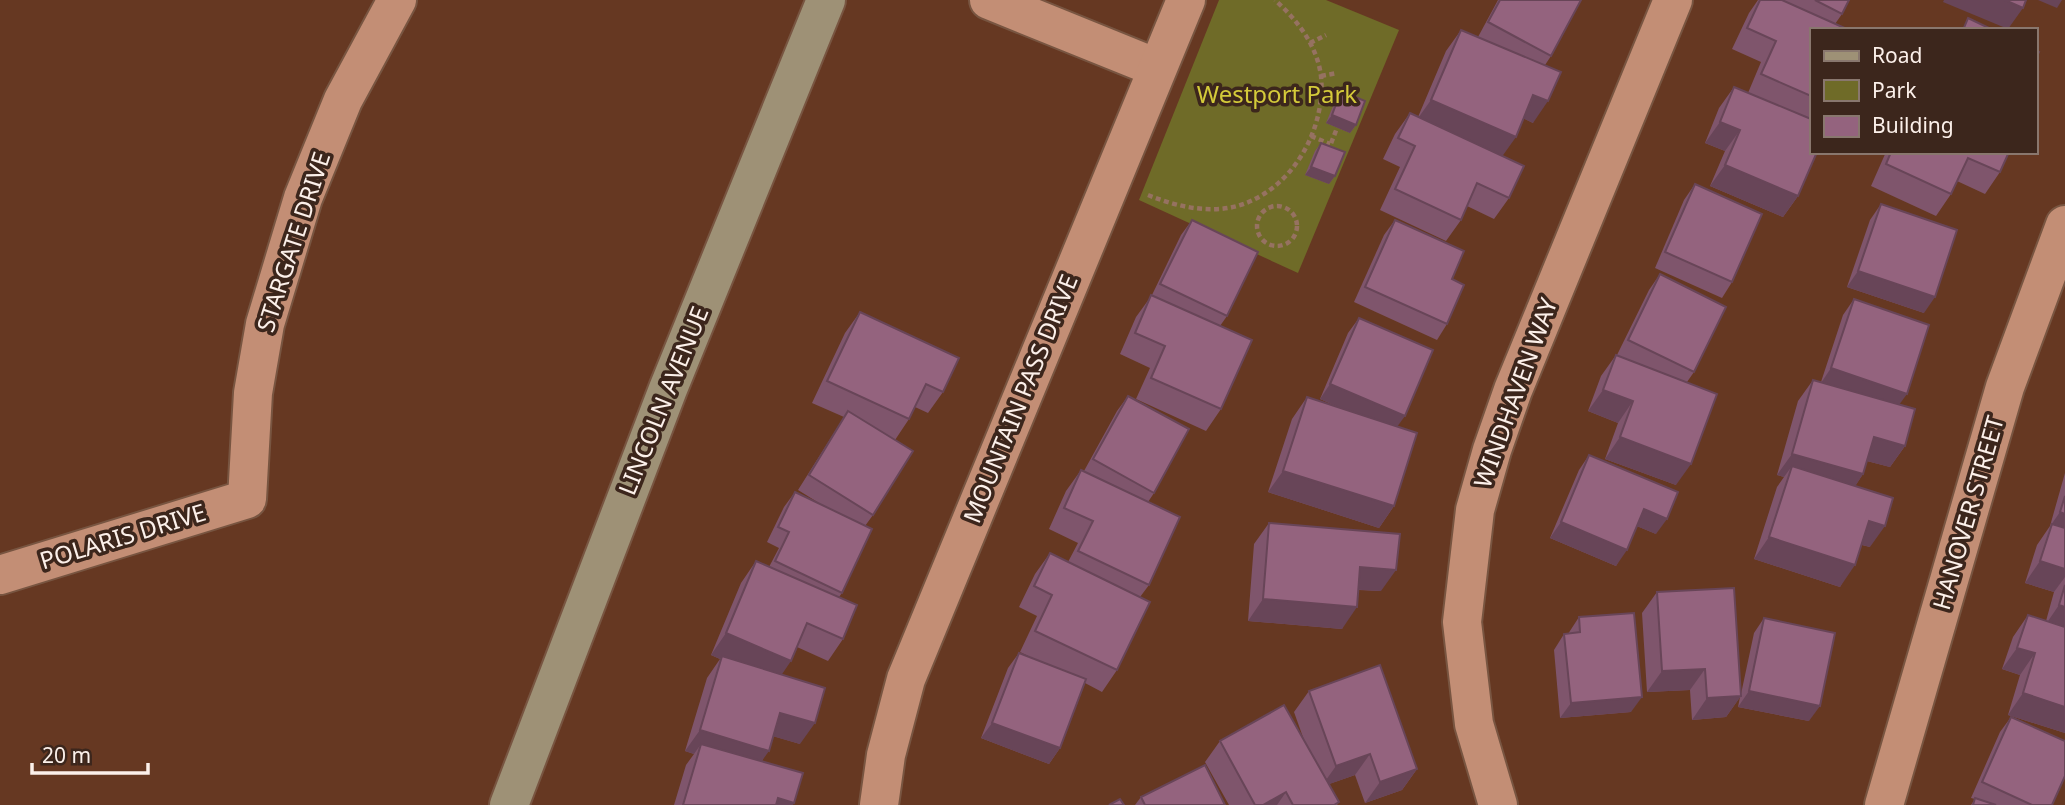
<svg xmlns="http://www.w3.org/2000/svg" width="2065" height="805" viewBox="0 0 2065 805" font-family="'Noto Sans',sans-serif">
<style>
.green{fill:#6f6b28}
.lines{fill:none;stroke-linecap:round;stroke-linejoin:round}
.minor-casing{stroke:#785541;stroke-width:42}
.secondary-casing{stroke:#785541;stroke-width:42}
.path{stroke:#967261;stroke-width:4.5;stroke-dasharray:5 3.5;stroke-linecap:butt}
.minor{stroke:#c38e75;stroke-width:38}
.secondary{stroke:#9e9176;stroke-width:38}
.wall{fill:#7f556c}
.shaded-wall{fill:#684558}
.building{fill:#94637e;stroke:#684558;stroke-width:2}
.labels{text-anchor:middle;stroke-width:7;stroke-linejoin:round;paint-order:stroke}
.park-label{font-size:24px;fill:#d4ca3a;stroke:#3c261c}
.street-label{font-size:24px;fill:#fcf0ea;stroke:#3c261c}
</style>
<rect width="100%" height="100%" fill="#663822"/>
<path class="green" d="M1219 0H1326L1399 30 1298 273 1139 200Z"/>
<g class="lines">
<defs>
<g id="minor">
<path d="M989 0 1157 68"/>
<path d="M0 575 247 499 253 393 265 324 303 198 343 100 397 0"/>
<path d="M879 805 886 755 906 679 1186 0"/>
<path d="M1498 805 1474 724 1462 622 1475 510 1492 450 1513 390 1673 0"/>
<path d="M1884 805 2005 387 2065 225"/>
</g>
<path id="secondary" d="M509 805 668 389 826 0"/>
</defs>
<use href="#minor" class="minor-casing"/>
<use href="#secondary" class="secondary-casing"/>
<g class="path">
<path d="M1310 43 1326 35"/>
<path d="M1321 76 1337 73"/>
<path d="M1311 136 1330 144"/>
<path d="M1328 151 1339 123"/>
<path d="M1148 195C1175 206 1208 214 1237 206 1291 191 1326 131 1321 76 1317 45 1297 20 1275 0"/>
<circle cx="1277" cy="226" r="20"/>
</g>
<use href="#minor" class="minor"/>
<use href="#secondary" class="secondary"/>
</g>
<g class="wall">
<path d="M1498 0H1581L1551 56 1545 65 1533 123 1523 118 1502 156 1509 198 1494 219 1467 206 1461 220 1446 241 1380 210 1400 167 1383 159 1395 134 1410 113 1418 117 1446 51 1461 30 1478 37Z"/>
<path d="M1758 0H1849L1842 14 1835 24 1811 30V152L1798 196 1783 217 1710 186 1725 151 1705 143 1719 108 1734 87 1748 93 1761 62 1732 49 1749 13Z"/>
<path d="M1341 91 1356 125 1350 133 1326 123 1336 99Z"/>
<path d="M1321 143 1335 176 1329 184 1305 175 1315 151Z"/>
<path d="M1886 152H2009L2000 172 1985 194 1957 181 1951 194 1936 216 1871 186Z"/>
<path d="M1695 184 1732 282 1722 298 1655 268 1684 200Z"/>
<path d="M1881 204 1924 313 1847 287 1870 220Z"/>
<path d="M1192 220 1227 316 1220 326 1221 409 1206 431 1136 399 1150 368 1120 354 1136 317 1152 295 1181 235Z"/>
<path d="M1395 220 1452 279 1447 324 1437 340 1354 302 1384 235Z"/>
<path d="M1660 274 1694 372 1687 382 1676 485 1605 459 1618 423 1588 411 1601 376 1616 355H1617L1649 290Z"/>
<path d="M1854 299 1899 404 1905 446 1890 467 1867 461 1863 474 1855 486 1870 547 1862 545 1840 587 1754 559 1777 487 1784 477 1777 475 1798 401 1813 380 1821 382 1843 315Z"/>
<path d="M860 312 943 392 928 413 915 407 909 419 895 440 873 515 865 526 842 593 839 597 843 639 828 661 797 647 781 674 800 744 773 736 762 761 793 805H674L686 765 694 754 685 751 707 678 720 659 711 655 741 583 756 561 769 567 779 548 767 542 784 507 795 492 819 503 798 490 844 417 812 403 845 333Z"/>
<path d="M1359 318 1397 426 1394 506 1379 528 1268 492 1292 419 1307 397 1338 407 1320 399 1348 333Z"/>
<path d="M1128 396 1154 493 1148 502 1149 585 1140 597 1117 670 1102 692 1085 683 1060 748 1049 764 981 738 1008 668 1019 653 1036 660 1020 652 1037 616 1019 607 1035 574 1050 553 1068 562 1078 543 1049 529 1066 491 1081 470 1084 471 1117 411Z"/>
<path d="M1589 455 1656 534 1637 526 1616 566 1550 538 1579 470Z"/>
<path d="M2065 473V733L2008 715 2020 675 2002 669 2013 637 2028 615 2046 621 2054 592 2025 583 2037 545 2050 526Z"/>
<path d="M1269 523 1381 591 1359 590 1342 629 1248 621 1254 544Z"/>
<path d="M1657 592 1741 694 1754 633 1764 618 1809 721 1738 707 1740 697 1726 717 1692 720 1690 690 1647 692 1642 613Z"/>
<path d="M1579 617 1631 712 1560 718 1554 650 1564 634H1568Z"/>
<path d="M1309 691 1417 769 1402 790 1365 803 1355 775 1329 784 1339 802 1337 805H1229L1205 762 1220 741 1304 740 1294 712Z"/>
<path d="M2011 717 2052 805H1971L1975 799 1971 798 2000 732Z"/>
<path d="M1141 797 1225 805H1135Z"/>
</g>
<g class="shaded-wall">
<path d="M1944 0H2005L2023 8 2008 29 1943 2Z"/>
<path d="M2038 0H2062L2057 8Z"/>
<path d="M1533 95 1548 101 1533 123 1518 116Z"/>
<path d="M1431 100 1516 137 1501 158 1416 121Z"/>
<path d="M1332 115 1356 125 1350 133 1326 123Z"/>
<path d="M1720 122 1740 130 1725 151 1705 143Z"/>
<path d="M1725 165 1798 196 1783 217 1710 186Z"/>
<path d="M1311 167 1335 176 1329 184 1305 175Z"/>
<path d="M1858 271 1935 297 1924 313 1847 287Z"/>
<path d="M1831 368 1907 394 1896 409 1821 383Z"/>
<path d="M1330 384 1405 416 1394 431 1320 399Z"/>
<path d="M1603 390 1633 401 1618 423 1588 411Z"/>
<path d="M1620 437 1691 464 1676 485 1605 459Z"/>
<path d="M1874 437 1905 446 1890 467 1859 459Z"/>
<path d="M1792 454 1863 474 1849 496 1792 466 1784 477 1777 475Z"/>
<path d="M1283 471 1394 506 1379 528 1268 492Z"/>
<path d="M1644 509 1667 519 1656 534 1634 525Z"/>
<path d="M2060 512 2065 514V532L2051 525Z"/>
<path d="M1869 521 1885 526 1870 547 1854 543Z"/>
<path d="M1561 522 1627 550 1616 566 1550 538Z"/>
<path d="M1769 537 1855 565 1840 587 1754 559Z"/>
<path d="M2040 561 2065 569V577L2054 592 2025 583Z"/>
<path d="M1360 567 1396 570 1381 591 1345 589Z"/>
<path d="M1263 599 1357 607 1342 629 1248 621Z"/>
<path d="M2059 605 2065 607V633L2044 627Z"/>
<path d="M726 633 791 661 776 683 722 656 720 659 711 655Z"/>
<path d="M2017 648 2035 653 2020 675 2002 669Z"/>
<path d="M1705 669 1690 690 1647 692 1662 671Z"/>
<path d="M1749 691 1820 706 1809 721 1738 707Z"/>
<path d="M2023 693 2065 707V733L2008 715Z"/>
<path d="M1741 696 1726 717 1692 720 1707 698Z"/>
<path d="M1642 697 1631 712 1560 718 1571 703Z"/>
<path d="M780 713 815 723 800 744 765 734Z"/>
<path d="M992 723 1060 748 1049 764 981 738Z"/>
<path d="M700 730 769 751 754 772 701 744 694 754 685 751Z"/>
<path d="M1370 754 1355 775 1321 787 1336 766Z"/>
<path d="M1417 769 1402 790 1365 803 1380 782Z"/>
<path d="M1286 792 1277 805H1263Z"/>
<path d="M778 798 794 803 793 805H773Z"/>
</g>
<g class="building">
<path d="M1500 0H1581L1551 56 1488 22Z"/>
<path d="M1760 0H1782L1849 30H1811V96L1761 74 1776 41 1747 28Z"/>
<path d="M1815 0H1849L1842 14Z"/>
<path d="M2005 0H2026L2023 8Z"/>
<path d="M1968 18 1993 30H1963Z"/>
<path d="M1461 30 1561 72 1548 101 1533 95 1516 137 1431 100Z"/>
<path d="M2035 50 2039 52 2035 60Z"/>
<path d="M1734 87 1811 119V152H1817L1798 196 1725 165 1740 130 1720 122Z"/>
<path d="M1341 91 1365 101 1356 125 1332 115Z"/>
<path d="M1410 113 1524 166 1509 198 1477 183 1461 220 1395 189 1415 146 1398 138Z"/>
<path d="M1321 143 1345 152 1335 176 1311 167Z"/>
<path d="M1891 152H2009L2000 172 1968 158 1951 194 1886 164Z"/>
<path d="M1695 184 1762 214 1732 282 1665 252Z"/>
<path d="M1881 204 1957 230 1935 297 1858 271Z"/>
<path d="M1192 220 1258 252 1227 316 1160 284Z"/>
<path d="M1395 220 1464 251 1452 279 1464 285 1447 324 1365 287Z"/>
<path d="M1660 274 1726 307 1694 372 1628 340Z"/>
<path d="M1151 295 1252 340 1221 409 1151 378 1165 346 1135 333Z"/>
<path d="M1854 299 1929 325 1907 394 1831 368Z"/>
<path d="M860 312 959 358 943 392 926 384 909 419 827 381Z"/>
<path d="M1359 318 1433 350 1405 416 1330 384Z"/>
<path d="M1616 355 1717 394 1691 464 1620 437 1633 401 1603 390Z"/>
<path d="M1813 380 1915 409 1905 446 1874 437 1863 474 1792 454Z"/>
<path d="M1128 396 1189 429 1154 493 1093 459Z"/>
<path d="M1307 397 1417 433 1394 506 1283 471Z"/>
<path d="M848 411 913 451 873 515 809 475Z"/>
<path d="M1589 455 1678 492 1667 519 1644 509 1627 550 1561 522Z"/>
<path d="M1792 466 1893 498 1885 526 1869 521 1855 565 1769 537Z"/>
<path d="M1081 470 1180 517 1149 585 1078 551 1093 521 1064 508Z"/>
<path d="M795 492 872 529 842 593 775 561 789 532 778 527Z"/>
<path d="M2065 496V514L2060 512Z"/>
<path d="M1269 523 1400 534 1396 570 1360 567 1357 607 1263 599Z"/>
<path d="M2052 524 2065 528V569L2040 561Z"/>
<path d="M1050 553 1150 602 1117 670 1035 631 1052 595 1034 586Z"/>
<path d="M756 561 857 605 843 639 807 623 791 661 726 633Z"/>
<path d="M2065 585V607L2059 605Z"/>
<path d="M1734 588 1741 696 1707 698 1705 669 1662 671 1657 592Z"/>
<path d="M1634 613 1642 697 1571 703 1564 634 1580 632 1579 617Z"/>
<path d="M2028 615 2065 627V707L2023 693 2035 653 2017 648Z"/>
<path d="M1764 618 1835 633 1820 706 1749 691Z"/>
<path d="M1019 653 1086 679 1060 748 992 723Z"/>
<path d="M722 656 825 688 815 723 780 713 769 751 700 730Z"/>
<path d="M1380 665 1417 769 1380 782 1370 754 1336 766 1309 691Z"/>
<path d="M1284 705 1339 802 1334 805H1293L1286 792 1263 805H1255L1220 741Z"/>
<path d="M2011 717 2065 741V776L2052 805H2032L1982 782Z"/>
<path d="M701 744 803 773 794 803 778 798 776 805H683Z"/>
<path d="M1205 765 1225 805H1145L1141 797Z"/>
<path d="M1975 798 1996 805H1973Z"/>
<path d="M1120 799 1124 805H1109Z"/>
</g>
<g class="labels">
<g class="park-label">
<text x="1277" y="103">Westport Park</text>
</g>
<g class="street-label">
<text transform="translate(294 242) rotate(-72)" y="8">STARGATE DRIVE</text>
<text transform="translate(1516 393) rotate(-70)" y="8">WINDHAVEN WAY</text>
<text transform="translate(1021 399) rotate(-68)" y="8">MOUNTAIN PASS DRIVE</text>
<text transform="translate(664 401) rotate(-68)" y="8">LINCOLN AVENUE</text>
<text transform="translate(1969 513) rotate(-74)" y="8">HANOVER STREET</text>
<text transform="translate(123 537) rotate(-17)" y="8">POLARIS DRIVE</text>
</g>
</g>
<rect x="1810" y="28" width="228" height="126" fill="#3c261c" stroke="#89776e" stroke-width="2"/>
<rect x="1824" y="51" width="35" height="10" fill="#9e9176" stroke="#89776e" stroke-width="2"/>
<text x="1872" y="63" font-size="21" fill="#fcf0ea">Road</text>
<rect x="1824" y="80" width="35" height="21" fill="#6f6b28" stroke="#89776e" stroke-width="2"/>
<text x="1872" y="98" font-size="21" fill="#fcf0ea">Park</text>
<rect x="1824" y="116" width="35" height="21" fill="#94637e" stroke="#89776e" stroke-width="2"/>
<text x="1872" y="133" font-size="21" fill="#fcf0ea">Building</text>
<path d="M32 763v10h116v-10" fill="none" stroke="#fcf0ea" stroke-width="3.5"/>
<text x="42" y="763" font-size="21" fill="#fcf0ea" stroke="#3c261c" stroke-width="5" paint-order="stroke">20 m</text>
</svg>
